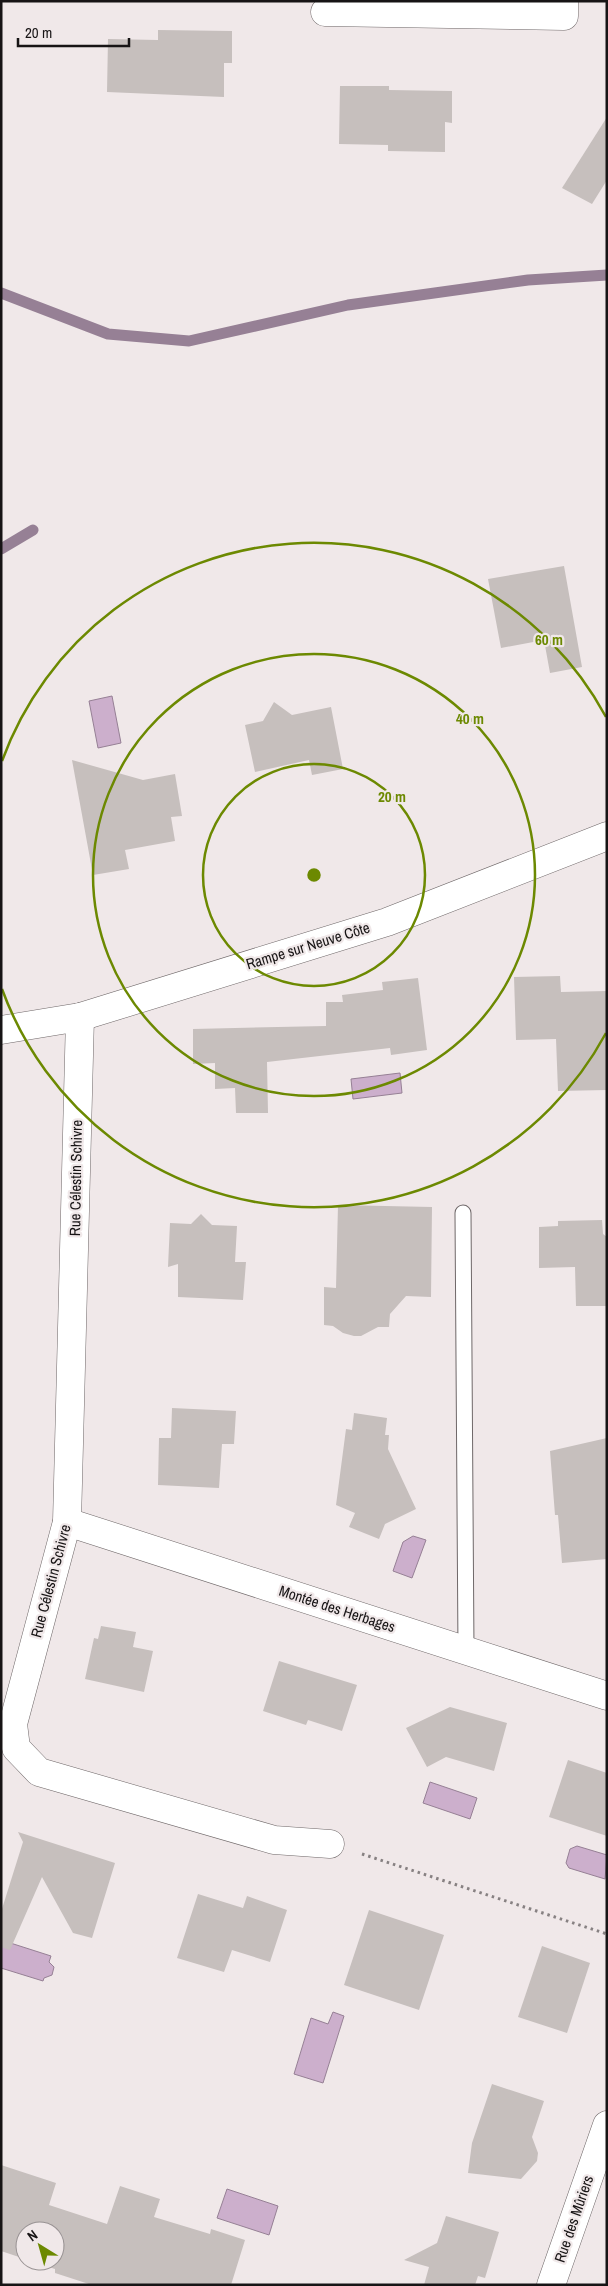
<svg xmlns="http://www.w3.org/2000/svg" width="608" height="2286" viewBox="0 0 608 2286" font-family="'Archivo Narrow',sans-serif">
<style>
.water{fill:#ccafcc;stroke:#968095}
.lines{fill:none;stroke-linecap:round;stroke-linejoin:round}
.stream{stroke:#968095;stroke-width:11}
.building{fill:#c6bfbd}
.lane-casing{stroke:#6f6869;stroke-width:17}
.street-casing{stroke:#6f6869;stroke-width:29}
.path{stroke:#878182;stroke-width:3;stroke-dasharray:2.5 4;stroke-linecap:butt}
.lane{stroke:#fff;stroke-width:15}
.street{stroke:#fff;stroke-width:28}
.ring{fill:none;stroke:#6c8901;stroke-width:2.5}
.labels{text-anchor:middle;stroke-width:4.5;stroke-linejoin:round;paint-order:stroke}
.street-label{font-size:15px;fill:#171415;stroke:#f0e8e9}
.centre{fill:#6c8901;stroke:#f0e8e9;stroke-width:2.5}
.ring-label{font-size:15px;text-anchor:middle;font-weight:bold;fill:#6c8901;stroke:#f0e8e9;stroke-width:4.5;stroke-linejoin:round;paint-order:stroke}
</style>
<rect width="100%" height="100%" fill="#f0e8e9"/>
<g class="water">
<path d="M112 696 121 743 98 748 89 701Z"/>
<path d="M400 1073 402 1093 353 1099 351 1079Z"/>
<path d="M413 1536 426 1540 412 1578 393 1571 403 1542Z"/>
<path d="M430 1782 477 1798 470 1819 423 1803Z"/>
<path d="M577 1846 607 1855 605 1879 569 1868 566 1863 570 1849Z"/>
<path d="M1 1940 51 1956 49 1962 54 1967 52 1975 44 1978 43 1981 1 1968Z"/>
<path d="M333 2012 344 2016 323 2083 294 2074 311 2018 328 2024Z"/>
<path d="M227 2189 278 2206 269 2235 217 2218Z"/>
</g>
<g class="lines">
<g class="stream">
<path d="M1 293 108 334 189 341 348 305 528 280 607 275"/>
<path d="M1 549 33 530"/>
</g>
</g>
<g class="building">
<path d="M158 30 232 31V63H224V97L107 92 108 39 158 40Z"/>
<path d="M340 86H389V90L452 91V123L445 122V152L388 151V145L339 144Z"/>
<path d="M607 117V180L592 204 562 188Z"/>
<path d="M564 566 582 667 550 673 544 640 501 648 488 579Z"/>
<path d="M274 702 292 715 331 707 343 769 312 775 309 760 255 772 245 725 263 721Z"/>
<path d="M72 760 143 780 175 774 182 816 171 817 175 841 125 850 129 869 93 875Z"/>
<path d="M560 976 561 992 607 991V1090L558 1091 556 1039 516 1040 514 977Z"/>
<path d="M418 978 427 1050 391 1055 390 1048 267 1062 268 1113H236L235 1088 215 1089V1063L193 1064V1029L326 1026V1002H343L342 995 383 990 382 982Z"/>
<path d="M338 1205 432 1207 431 1297 406 1296 390 1314 389 1327H378L361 1336H354L343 1333 333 1326 324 1325V1287L336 1288Z"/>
<path d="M201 1214 212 1225 237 1226 235 1262H246L243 1300 178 1297V1264L168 1267 170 1223 191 1224Z"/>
<path d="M602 1220 603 1234 607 1237V1306H576L575 1267 539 1268V1227L558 1226V1221Z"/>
<path d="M172 1408 236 1411 234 1444H222L219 1488 158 1485 159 1438H171Z"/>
<path d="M354 1413 387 1418 385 1435H389L388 1449 416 1509 385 1524 379 1539 349 1527 355 1513 336 1505 346 1429 352 1430Z"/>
<path d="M607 1438V1559L562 1563 558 1515H555L550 1451Z"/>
<path d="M101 1626 136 1632 133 1647 153 1651 144 1692 85 1679 94 1638 98 1639Z"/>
<path d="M279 1661 357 1685 342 1731 308 1720 306 1725 263 1711Z"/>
<path d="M450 1707 507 1723 494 1771 446 1757 427 1767 406 1728Z"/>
<path d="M568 1760 607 1773V1836L549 1817Z"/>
<path d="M18 1832 115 1863 92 1938 73 1933 42 1877 10 1950 1 1947V1912L23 1842Z"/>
<path d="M198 1894 243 1908 247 1896 287 1910 270 1962 232 1950 224 1972 177 1958Z"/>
<path d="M369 1910 444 1935 419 2010 344 1985Z"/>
<path d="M542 1946 590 1963 567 2033 518 2017Z"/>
<path d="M492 2084 544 2101 532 2137 538 2153 537 2161 521 2179 468 2173 472 2143Z"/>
<path d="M1 2165 56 2183 49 2205 107 2224 120 2186 160 2199 154 2217 210 2234 211 2229 245 2240 231 2285H92L55 2273V2269L30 2261H55V2231H25V2259L1 2251Z"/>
<path d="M446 2216 499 2232 485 2278 478 2276 475 2285H424L429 2267 404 2260 437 2243Z"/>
</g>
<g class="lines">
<defs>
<path id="lane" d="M463 1213 466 1650"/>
<g id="street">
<path d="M325 12 564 16V1"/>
<path d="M80 1017 67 1522 13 1724 16 1748 39 1772 274 1840 330 1844"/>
<path d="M1 1030 80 1017 387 922 607 836"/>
<path d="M67 1522 607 1696"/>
<path d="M551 2285 607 2125"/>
</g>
</defs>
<use href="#lane" class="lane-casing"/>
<use href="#street" class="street-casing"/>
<path class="path" d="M362 1854 607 1934"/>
<use href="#lane" class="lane"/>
<use href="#street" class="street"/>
</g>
<g class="ring">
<circle cx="314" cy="875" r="111"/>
<circle cx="314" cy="875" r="221"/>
<path d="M606 1033A332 332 0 0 1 2 989M2 761A332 332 0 0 1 606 717"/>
</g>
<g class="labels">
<g class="street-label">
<text transform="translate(308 946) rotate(-17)" y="5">Rampe sur Neuve Côte</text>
<text transform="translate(76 1178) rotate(-89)" y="5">Rue Célestin Schivre</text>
<text transform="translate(51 1581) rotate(-75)" y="5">Rue Célestin Schivre</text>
<text transform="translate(337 1609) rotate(18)" y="5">Montée des Herbages</text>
<text transform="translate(574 2219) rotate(-71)" y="5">Rue des Mûriers</text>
</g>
</g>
<circle cx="314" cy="875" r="8" class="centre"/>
<g class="ring-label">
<text x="549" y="645">60 m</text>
<text x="470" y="724">40 m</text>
<text x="392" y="802">20 m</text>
</g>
<rect width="608" height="2286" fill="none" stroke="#171415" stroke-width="5"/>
<g transform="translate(40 2246) rotate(323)"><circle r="24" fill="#f0e8e9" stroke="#999394"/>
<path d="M0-4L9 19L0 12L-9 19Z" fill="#6c8901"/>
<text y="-8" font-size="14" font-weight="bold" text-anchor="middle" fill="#171415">N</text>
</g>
<path d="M18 38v8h111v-8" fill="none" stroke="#171415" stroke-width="2.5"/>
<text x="25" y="38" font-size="15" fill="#171415" stroke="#f0e8e9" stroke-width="4" paint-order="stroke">20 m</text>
</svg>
